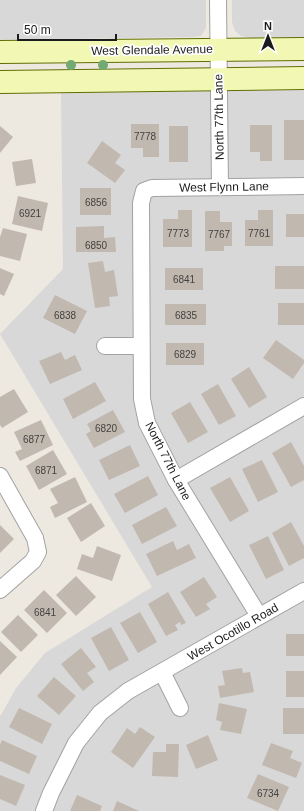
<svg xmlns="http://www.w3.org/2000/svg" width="304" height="811" viewBox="0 0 304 811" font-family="Helvetica,sans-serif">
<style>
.residential{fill:#d9d8d8}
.building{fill:#c1b8b0}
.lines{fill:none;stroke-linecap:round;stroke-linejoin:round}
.minor-casing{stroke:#a2a2a2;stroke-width:18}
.secondary-casing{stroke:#5f6f05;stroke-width:24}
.minor{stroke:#fff;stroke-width:16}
.secondary{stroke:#f2f8b3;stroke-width:22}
.tree{fill:#71aa73}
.labels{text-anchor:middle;stroke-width:3.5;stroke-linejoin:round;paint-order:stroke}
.number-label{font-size:10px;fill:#444240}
.street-label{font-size:12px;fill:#1b1b1b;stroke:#fff}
</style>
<rect width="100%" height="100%" fill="#ede9e0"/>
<g class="residential">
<path d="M0 0H206V28L201 36 194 37 0 40Z"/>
<path d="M232 0H304V38H249L241 36 235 31 232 22Z"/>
<path d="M304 90V811H0V715H1L16 688 45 653 152 587 0 334 63 269 61 93Z"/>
</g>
<g class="building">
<rect x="284" y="120" width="20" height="40"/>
<path d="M131 124H159V157H143V148H131Z"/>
<path d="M250 125H272V161H260V152H250Z"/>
<path d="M0 126 13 137 0 153Z"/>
<rect x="169" y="126" width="19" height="36"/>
<path d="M102 141 121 155 115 163 125 170 115 183 87 163Z"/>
<path d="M32 159 36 183 16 186 12 162Z"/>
<rect x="80" y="188" width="31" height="27"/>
<path d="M18 196 48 203 42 231 12 224Z"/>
<path d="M178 210H192V247H163V219H178Z"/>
<path d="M258 210H273V246H245V220H258Z"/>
<path d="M205 211H220V222H232V246H224V251H205Z"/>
<rect x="286" y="214" width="18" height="23"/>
<path d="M104 226V238L115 237 116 252H76V227Z"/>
<path d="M3 228 27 234 20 261 0 256V237Z"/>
<path d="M103 261 105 272 114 270 118 296 109 297 110 306 95 308 88 263Z"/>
<rect x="275" y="266" width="29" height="23"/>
<path d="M0 268 14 274 4 296 0 294Z"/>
<rect x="165" y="268" width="38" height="22"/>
<path d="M55 295 87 311 75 334 43 318Z"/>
<rect x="278" y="303" width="26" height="22"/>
<rect x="165" y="304" width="41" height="21"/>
<path d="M276 340 304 360V363L293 379 263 358Z"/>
<rect x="166" y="343" width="38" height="22"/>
<path d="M61 352 65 360 75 355 82 370 50 384 39 361Z"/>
<path d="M249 367 267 397 249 408 231 379Z"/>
<path d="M95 382 106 401 73 419 63 399Z"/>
<path d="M218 384 236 416 219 425 201 394Z"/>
<path d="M14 389 28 412 2 428 0 425V397Z"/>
<path d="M190 402 208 432 188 443 171 413Z"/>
<path d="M113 410 125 432 94 448 86 434 91 431 87 424Z"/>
<path d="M41 420 53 445 20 461 15 452 22 449 14 432Z"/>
<path d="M291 442 304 466V480L291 487 272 453Z"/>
<path d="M130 445 140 466 109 480 99 460Z"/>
<path d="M53 450 67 474 39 490 26 466Z"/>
<path d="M262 460 278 492 258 502 242 469Z"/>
<path d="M148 476 158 495 125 513 114 494Z"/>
<path d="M75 477 87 502 55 518 50 507 58 503 50 489Z"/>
<path d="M230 477 249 511 230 522 210 488Z"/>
<path d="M91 503 105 526 81 542 67 518Z"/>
<path d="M166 507 177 526 142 544 132 525Z"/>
<path d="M291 522 304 546V558L289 566 272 533Z"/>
<path d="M0 525 14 539 0 553Z"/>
<path d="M268 536 284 570 266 579 249 545Z"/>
<path d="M173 541 177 550 189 544 196 558 157 576 146 554Z"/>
<path d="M97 546 121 555 112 581 77 569 82 554 93 558Z"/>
<path d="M76 576 96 597 76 616 56 595Z"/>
<path d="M204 577 217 597 206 604 210 609 196 617 180 592Z"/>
<path d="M44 590 67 613 47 633 24 610Z"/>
<path d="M168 592 186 623 181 625 180 622 175 625 178 630 166 636 148 604Z"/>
<path d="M140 612 157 642 138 653 120 623Z"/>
<path d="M18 615 38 635 21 652 1 632Z"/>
<path d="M111 627 129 660 109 671 91 638Z"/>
<rect x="286" y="634" width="18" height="22"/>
<path d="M0 641 17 657 0 675Z"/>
<path d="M81 648 96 667 87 673 94 682 83 691 61 664Z"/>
<path d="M242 668 243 673 250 672 254 692 220 698 218 686 225 685 222 671Z"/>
<rect x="286" y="671" width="18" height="26"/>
<path d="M54 677 76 696 59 715 37 696Z"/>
<path d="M219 703 247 709 241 734 220 730 222 722 216 720Z"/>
<path d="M19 708 52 724 42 744 9 727Z"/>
<rect x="283" y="708" width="21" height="26"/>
<path d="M140 727 155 737 133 768 111 752 127 728 135 734Z"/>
<path d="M208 735 218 760 196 769 186 745Z"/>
<path d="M2 740 37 756 29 774 0 761V745Z"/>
<path d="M271 743 293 751 290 758 302 763 296 778 262 765Z"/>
<path d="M166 744H179L178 777 152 776 153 752H166Z"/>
<path d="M258 774 289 787 278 811 247 798Z"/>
<path d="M0 775 25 785 16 806 0 799Z"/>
<path d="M77 795 102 806 100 811H70Z"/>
<path d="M117 801 139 811H113Z"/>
</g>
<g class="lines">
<defs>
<g id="minor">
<path d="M218 0 220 187"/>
<path d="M105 346H141"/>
<path d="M0 476 35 538 38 552 33 561 0 590"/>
<path d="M176 480 304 406"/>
<path d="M259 616 176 480 147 423 142 399 141 203 144 191 152 188 304 186"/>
<path d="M162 672 180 708"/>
<path d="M44 811 51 793 76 743 100 713 128 691 304 591"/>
</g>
<g id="secondary">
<path d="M0 52 304 49"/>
<path d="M0 82 304 78"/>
</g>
</defs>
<use href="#minor" class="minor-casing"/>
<use href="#secondary" class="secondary-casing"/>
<use href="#minor" class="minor"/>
<use href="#secondary" class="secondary"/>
</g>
<g class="tree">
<circle cx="71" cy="65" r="5"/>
<circle cx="103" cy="65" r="5"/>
</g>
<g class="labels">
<g class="number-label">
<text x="145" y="140">7778</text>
<text x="96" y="206">6856</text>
<text x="30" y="217">6921</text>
<text x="178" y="237">7773</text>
<text x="259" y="237">7761</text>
<text x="219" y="238">7767</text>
<text x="96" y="249">6850</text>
<text x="184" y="283">6841</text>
<text x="65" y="319">6838</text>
<text x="186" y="319">6835</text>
<text x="185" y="358">6829</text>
<text x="106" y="432">6820</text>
<text x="34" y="443">6877</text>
<text x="46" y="474">6871</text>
<text x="45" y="616">6841</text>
<text x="268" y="797">6734</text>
</g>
<g class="street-label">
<text transform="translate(152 50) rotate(-1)" y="4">West Glendale Avenue</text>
<text transform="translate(219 117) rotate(-91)" y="4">North 77th Lane</text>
<text transform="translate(224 187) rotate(-1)" y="4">West Flynn Lane</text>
<text transform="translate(168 461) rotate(63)" y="4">North 77th Lane</text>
<text transform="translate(233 632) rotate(-30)" y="4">West Ocotillo Road</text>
</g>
</g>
<g transform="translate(268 36)" stroke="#ffffff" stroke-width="3" paint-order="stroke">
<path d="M0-3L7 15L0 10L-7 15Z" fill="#1b1b1b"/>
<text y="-6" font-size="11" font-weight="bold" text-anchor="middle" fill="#1b1b1b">N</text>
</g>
<path d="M18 34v6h98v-6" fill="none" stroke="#1b1b1b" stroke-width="2"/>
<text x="24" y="34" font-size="12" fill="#1b1b1b" stroke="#ffffff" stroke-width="3" paint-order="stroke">50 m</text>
</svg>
